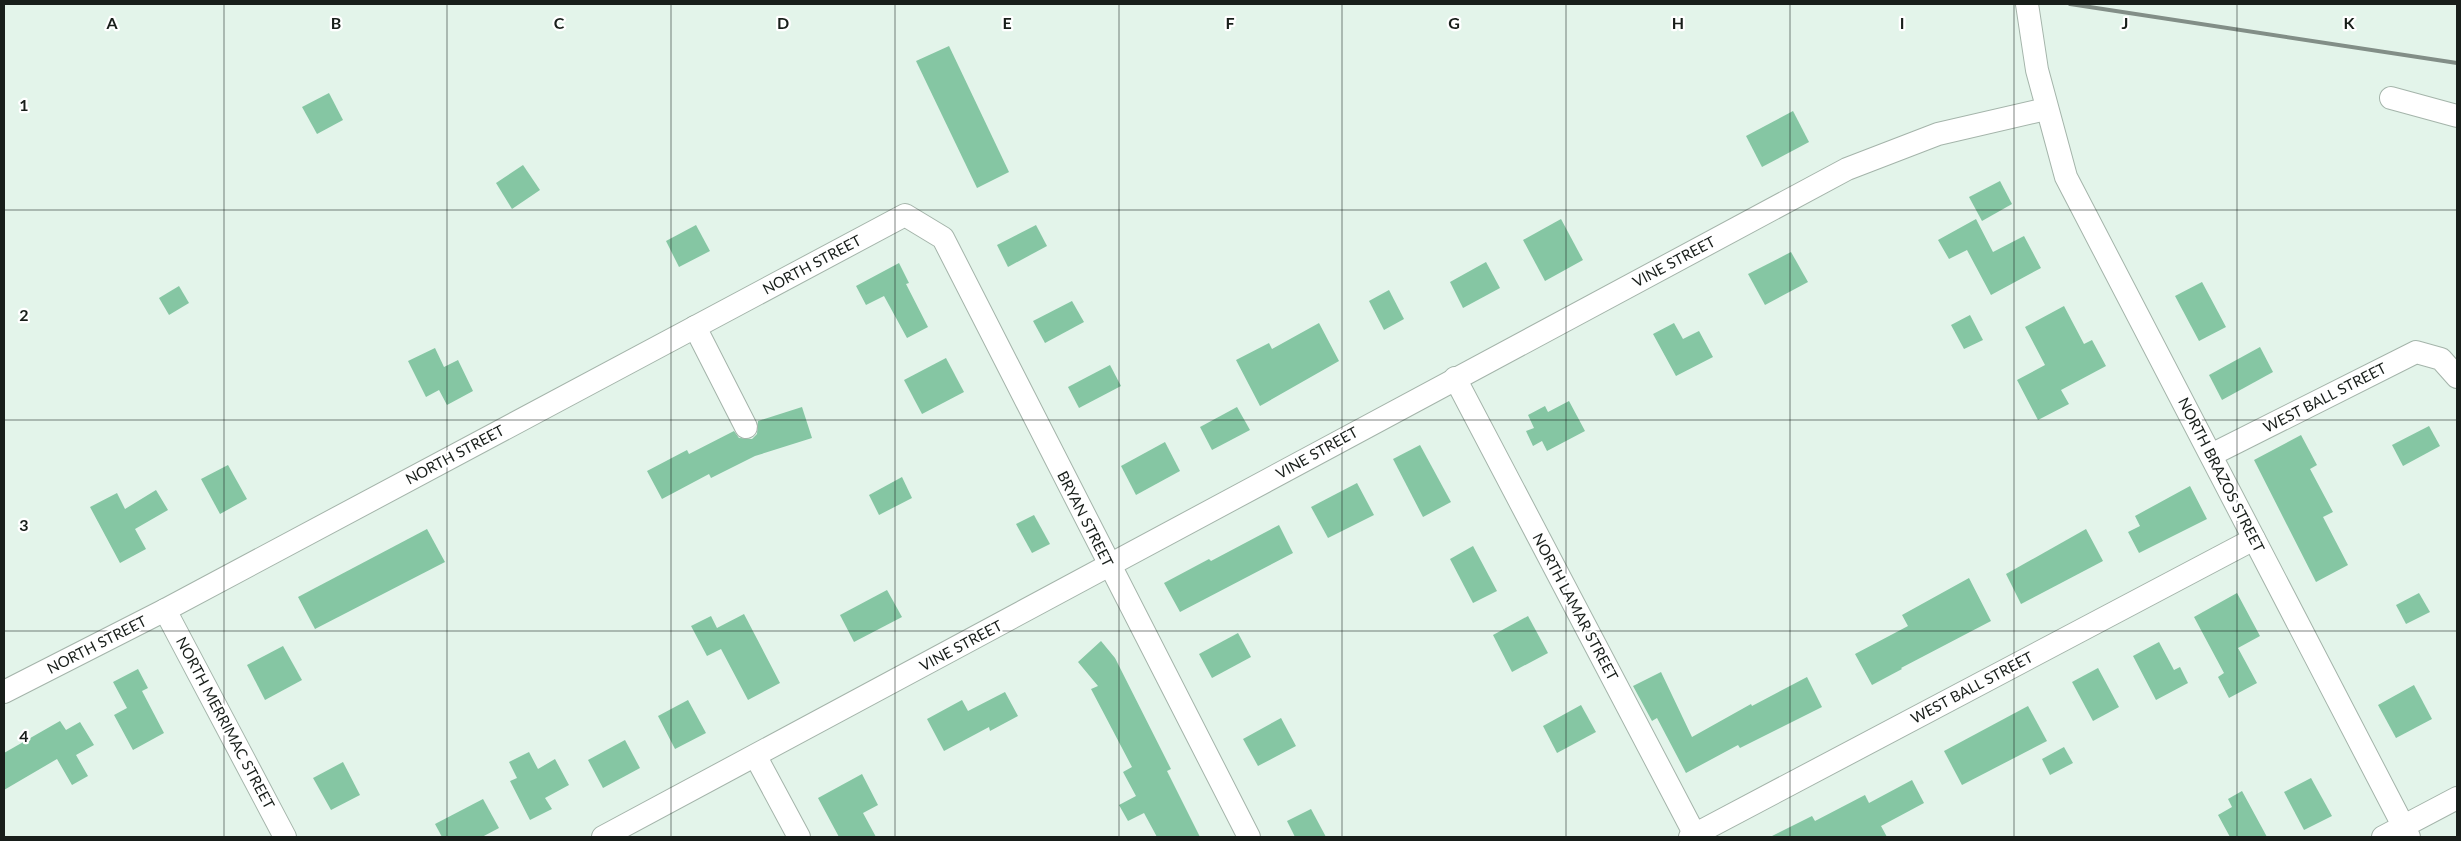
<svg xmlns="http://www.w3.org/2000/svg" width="2461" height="841" viewBox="0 0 2461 841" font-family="Lato,sans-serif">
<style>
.building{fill:#85c6a3}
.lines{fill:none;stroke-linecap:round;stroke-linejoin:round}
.minor-casing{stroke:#a4b4aa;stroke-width:24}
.minor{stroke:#fff;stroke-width:22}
.rail{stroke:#828e87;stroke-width:4}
.grid{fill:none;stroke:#181e1a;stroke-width:1;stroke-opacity:0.55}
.labels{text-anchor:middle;stroke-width:4.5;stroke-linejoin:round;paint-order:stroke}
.street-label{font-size:15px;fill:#181e1a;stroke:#fff}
.grid-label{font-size:16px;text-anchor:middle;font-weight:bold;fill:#181e1a;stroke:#fff;stroke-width:4.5;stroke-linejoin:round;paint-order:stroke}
</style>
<rect width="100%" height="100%" fill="#e3f4ea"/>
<g class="building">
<path d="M949 46 1009 172 977 188 916 61Z"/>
<path d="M329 93 343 120 317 134 302 107Z"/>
<path d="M1793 111 1809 142 1762 167 1746 136Z"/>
<path d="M523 165 540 190 512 209 496 183Z"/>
<path d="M2000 181 2012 204 1982 221 1969 197Z"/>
<path d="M1561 219 1583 260 1545 281 1523 240Z"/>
<path d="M1976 219 1993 252 2024 236 2041 268 1991 295 1967 250 1949 259 1938 240Z"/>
<path d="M696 225 710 251 679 267 666 241Z"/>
<path d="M1036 225 1047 246 1008 267 997 245Z"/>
<path d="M1791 252 1808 282 1765 305 1748 274Z"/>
<path d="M1486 262 1500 288 1463 308 1450 282Z"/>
<path d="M899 263 909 283 906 284 928 327 907 338 884 296 866 305 856 286Z"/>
<path d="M2202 282 2226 327 2199 341 2175 296Z"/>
<path d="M179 286 189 303 169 315 159 298Z"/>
<path d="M1389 290 1404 319 1384 330 1369 301Z"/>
<path d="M1072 301 1084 322 1045 343 1033 321Z"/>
<path d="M2064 306 2084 344 2092 340 2106 366 2061 390 2069 404 2038 420 2017 380 2045 365 2025 327Z"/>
<path d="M1970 315 1983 340 1964 349 1951 325Z"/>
<path d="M1319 323 1339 361 1260 406 1236 360 1269 343 1272 349Z"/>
<path d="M1674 323 1683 339 1699 331 1713 357 1676 376 1653 334Z"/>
<path d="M2260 347 2273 372 2222 400 2209 375Z"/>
<path d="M435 348 444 367 458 360 473 391 447 405 439 390 426 397 408 361Z"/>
<path d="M946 358 964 392 922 414 904 380Z"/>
<path d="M1110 365 1121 386 1079 408 1068 387Z"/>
<path d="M1569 401 1585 431 1547 451 1542 441 1533 446 1526 431 1534 428 1528 415 1545 406 1548 412Z"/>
<path d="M802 407 812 438 755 456 711 478 709 474 662 499 647 471 687 450 689 454 734 431 739 438 752 439 757 434 758 421Z"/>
<path d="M1237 407 1250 430 1212 450 1200 427Z"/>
<path d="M2429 426 2440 446 2403 466 2392 445Z"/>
<path d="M2301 435 2317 465 2310 469 2333 512 2323 517 2348 565 2316 582 2254 460Z"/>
<path d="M1165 442 1180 471 1136 495 1121 466Z"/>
<path d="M1420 445 1451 502 1423 517 1393 459Z"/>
<path d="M228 465 247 499 220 514 201 479Z"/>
<path d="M902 477 912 498 879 515 869 495Z"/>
<path d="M1357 483 1374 515 1328 538 1311 507Z"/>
<path d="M2190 486 2207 519 2139 553 2128 532 2140 526 2135 516Z"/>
<path d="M156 490 168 510 135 529 146 549 120 563 90 507 117 493 125 509Z"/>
<path d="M1034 515 1050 544 1032 553 1016 524Z"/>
<path d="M1279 525 1293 553 1180 612 1164 583 1209 559 1211 561Z"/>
<path d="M427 529 445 562 315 629 298 597Z"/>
<path d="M2086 529 2103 561 2021 604 2006 574Z"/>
<path d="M1473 546 1497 591 1473 603 1450 559Z"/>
<path d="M1969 578 1991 621 1901 668 1902 669 1872 685 1855 654 1908 626 1902 615Z"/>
<path d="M887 590 902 617 854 642 840 615Z"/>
<path d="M2237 593 2260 636 2238 648 2257 683 2229 698 2218 677 2224 673 2194 617Z"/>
<path d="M2419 593 2430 612 2406 624 2396 605Z"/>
<path d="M744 614 780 683 748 700 721 649 707 656 691 626 711 616 717 628Z"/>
<path d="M1528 616 1548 653 1512 672 1493 635Z"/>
<path d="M1238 633 1251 657 1212 678 1199 654Z"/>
<path d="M1101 641 1115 658 1171 769 1167 771 1200 837H1157L1144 813 1128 821 1119 805 1136 796 1123 772 1132 767 1091 689 1098 686 1078 662Z"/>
<path d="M2159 642 2174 670 2180 667 2188 683 2156 700 2133 656Z"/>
<path d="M283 646 302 680 265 700 247 665Z"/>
<path d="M2098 668 2119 707 2093 721 2072 682Z"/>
<path d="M138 669 148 688 142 691 164 733 133 750 114 715 127 708 113 682Z"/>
<path d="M1661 672 1692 737 1751 704 1752 706 1807 677 1822 707 1740 748 1738 745 1686 773 1657 718 1652 721 1633 686Z"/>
<path d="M2414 685 2432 719 2396 738 2378 705Z"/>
<path d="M1005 692 1018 716 990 731 989 727 944 751 927 719 962 700 968 711Z"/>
<path d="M688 700 706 733 675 749 658 716Z"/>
<path d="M1581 705 1596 732 1557 753 1543 726Z"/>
<path d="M2028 706 2047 741 1962 785 1944 751Z"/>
<path d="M1281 718 1296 746 1258 766 1243 739Z"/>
<path d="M60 721 66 730 80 722 94 745 76 755 88 776 72 785 57 759 4 790V753Z"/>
<path d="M625 740 640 768 603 788 588 760Z"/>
<path d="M2064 747 2073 763 2050 775 2042 759Z"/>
<path d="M529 752 538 769 555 759 569 785 545 798 552 809 530 820 510 781 517 778 509 762Z"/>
<path d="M343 762 360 795 331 810 313 778Z"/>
<path d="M862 774 878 805 863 813 876 837H839L818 798Z"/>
<path d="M2311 778 2332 816 2304 830 2284 792Z"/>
<path d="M1912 780 1924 803 1881 826 1887 837H1770L1812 816 1815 821 1865 795 1869 803Z"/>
<path d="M2242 791 2267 837H2230L2218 815 2232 807 2228 799Z"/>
<path d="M483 799 499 828 482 837H442L435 824Z"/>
<path d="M1311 809 1326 837H1295L1287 821Z"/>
</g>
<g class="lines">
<defs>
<g id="minor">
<path d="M2027 4 2037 70 2066 177 2409 837"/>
<path d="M2391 98 2457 116"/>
<path d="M695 327 746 427"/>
<path d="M1455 378 1695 835"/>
<path d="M2211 455 2416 352 2441 359 2457 377"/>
<path d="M165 610 285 837"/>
<path d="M4 692 165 610 905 215 943 238 1249 837"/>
<path d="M756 757 799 837"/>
<path d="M603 837 1847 169 1938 134 2046 109"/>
<path d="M1690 837 2254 539"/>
<path d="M2383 837 2457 798"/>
</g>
</defs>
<use href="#minor" class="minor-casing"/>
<use href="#minor" class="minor"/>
<path class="rail" d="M2070 4 2457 63"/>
</g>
<path class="grid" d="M224 4V837M447 4V837M671 4V837M895 4V837M1119 4V837M1342 4V837M1566 4V837M1790 4V837M2014 4V837M2237 4V837M4 210H2457M4 420H2457M4 631H2457"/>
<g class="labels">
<g class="street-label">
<text transform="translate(1674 262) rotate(-28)" y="5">VINE STREET</text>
<text transform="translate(812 265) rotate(-28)" y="5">NORTH STREET</text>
<text transform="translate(2325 398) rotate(-27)" y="5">WEST BALL STREET</text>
<text transform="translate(1317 453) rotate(-29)" y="5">VINE STREET</text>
<text transform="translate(455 455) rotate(-28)" y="5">NORTH STREET</text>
<text transform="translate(2221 475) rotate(63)" y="5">NORTH BRAZOS STREET</text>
<text transform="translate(1085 519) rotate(63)" y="5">BRYAN STREET</text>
<text transform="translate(1575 607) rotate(62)" y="5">NORTH LAMAR STREET</text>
<text transform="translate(97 645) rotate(-27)" y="5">NORTH STREET</text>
<text transform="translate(961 646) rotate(-28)" y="5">VINE STREET</text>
<text transform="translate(1972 688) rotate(-28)" y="5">WEST BALL STREET</text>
<text transform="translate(225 723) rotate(62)" y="5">NORTH MERRIMAC STREET</text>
</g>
</g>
<g class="grid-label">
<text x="112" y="29">A</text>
<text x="336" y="29">B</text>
<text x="559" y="29">C</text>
<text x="783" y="29">D</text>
<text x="1007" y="29">E</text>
<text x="1230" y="29">F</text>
<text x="1454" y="29">G</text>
<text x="1678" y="29">H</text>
<text x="1902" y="29">I</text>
<text x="2125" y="29">J</text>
<text x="2349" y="29">K</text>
<text x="24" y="111">1</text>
<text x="24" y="321">2</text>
<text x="24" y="531">3</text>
<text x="24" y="742">4</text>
</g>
<rect width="2461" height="841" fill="none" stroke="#181e1a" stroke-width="10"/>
</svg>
